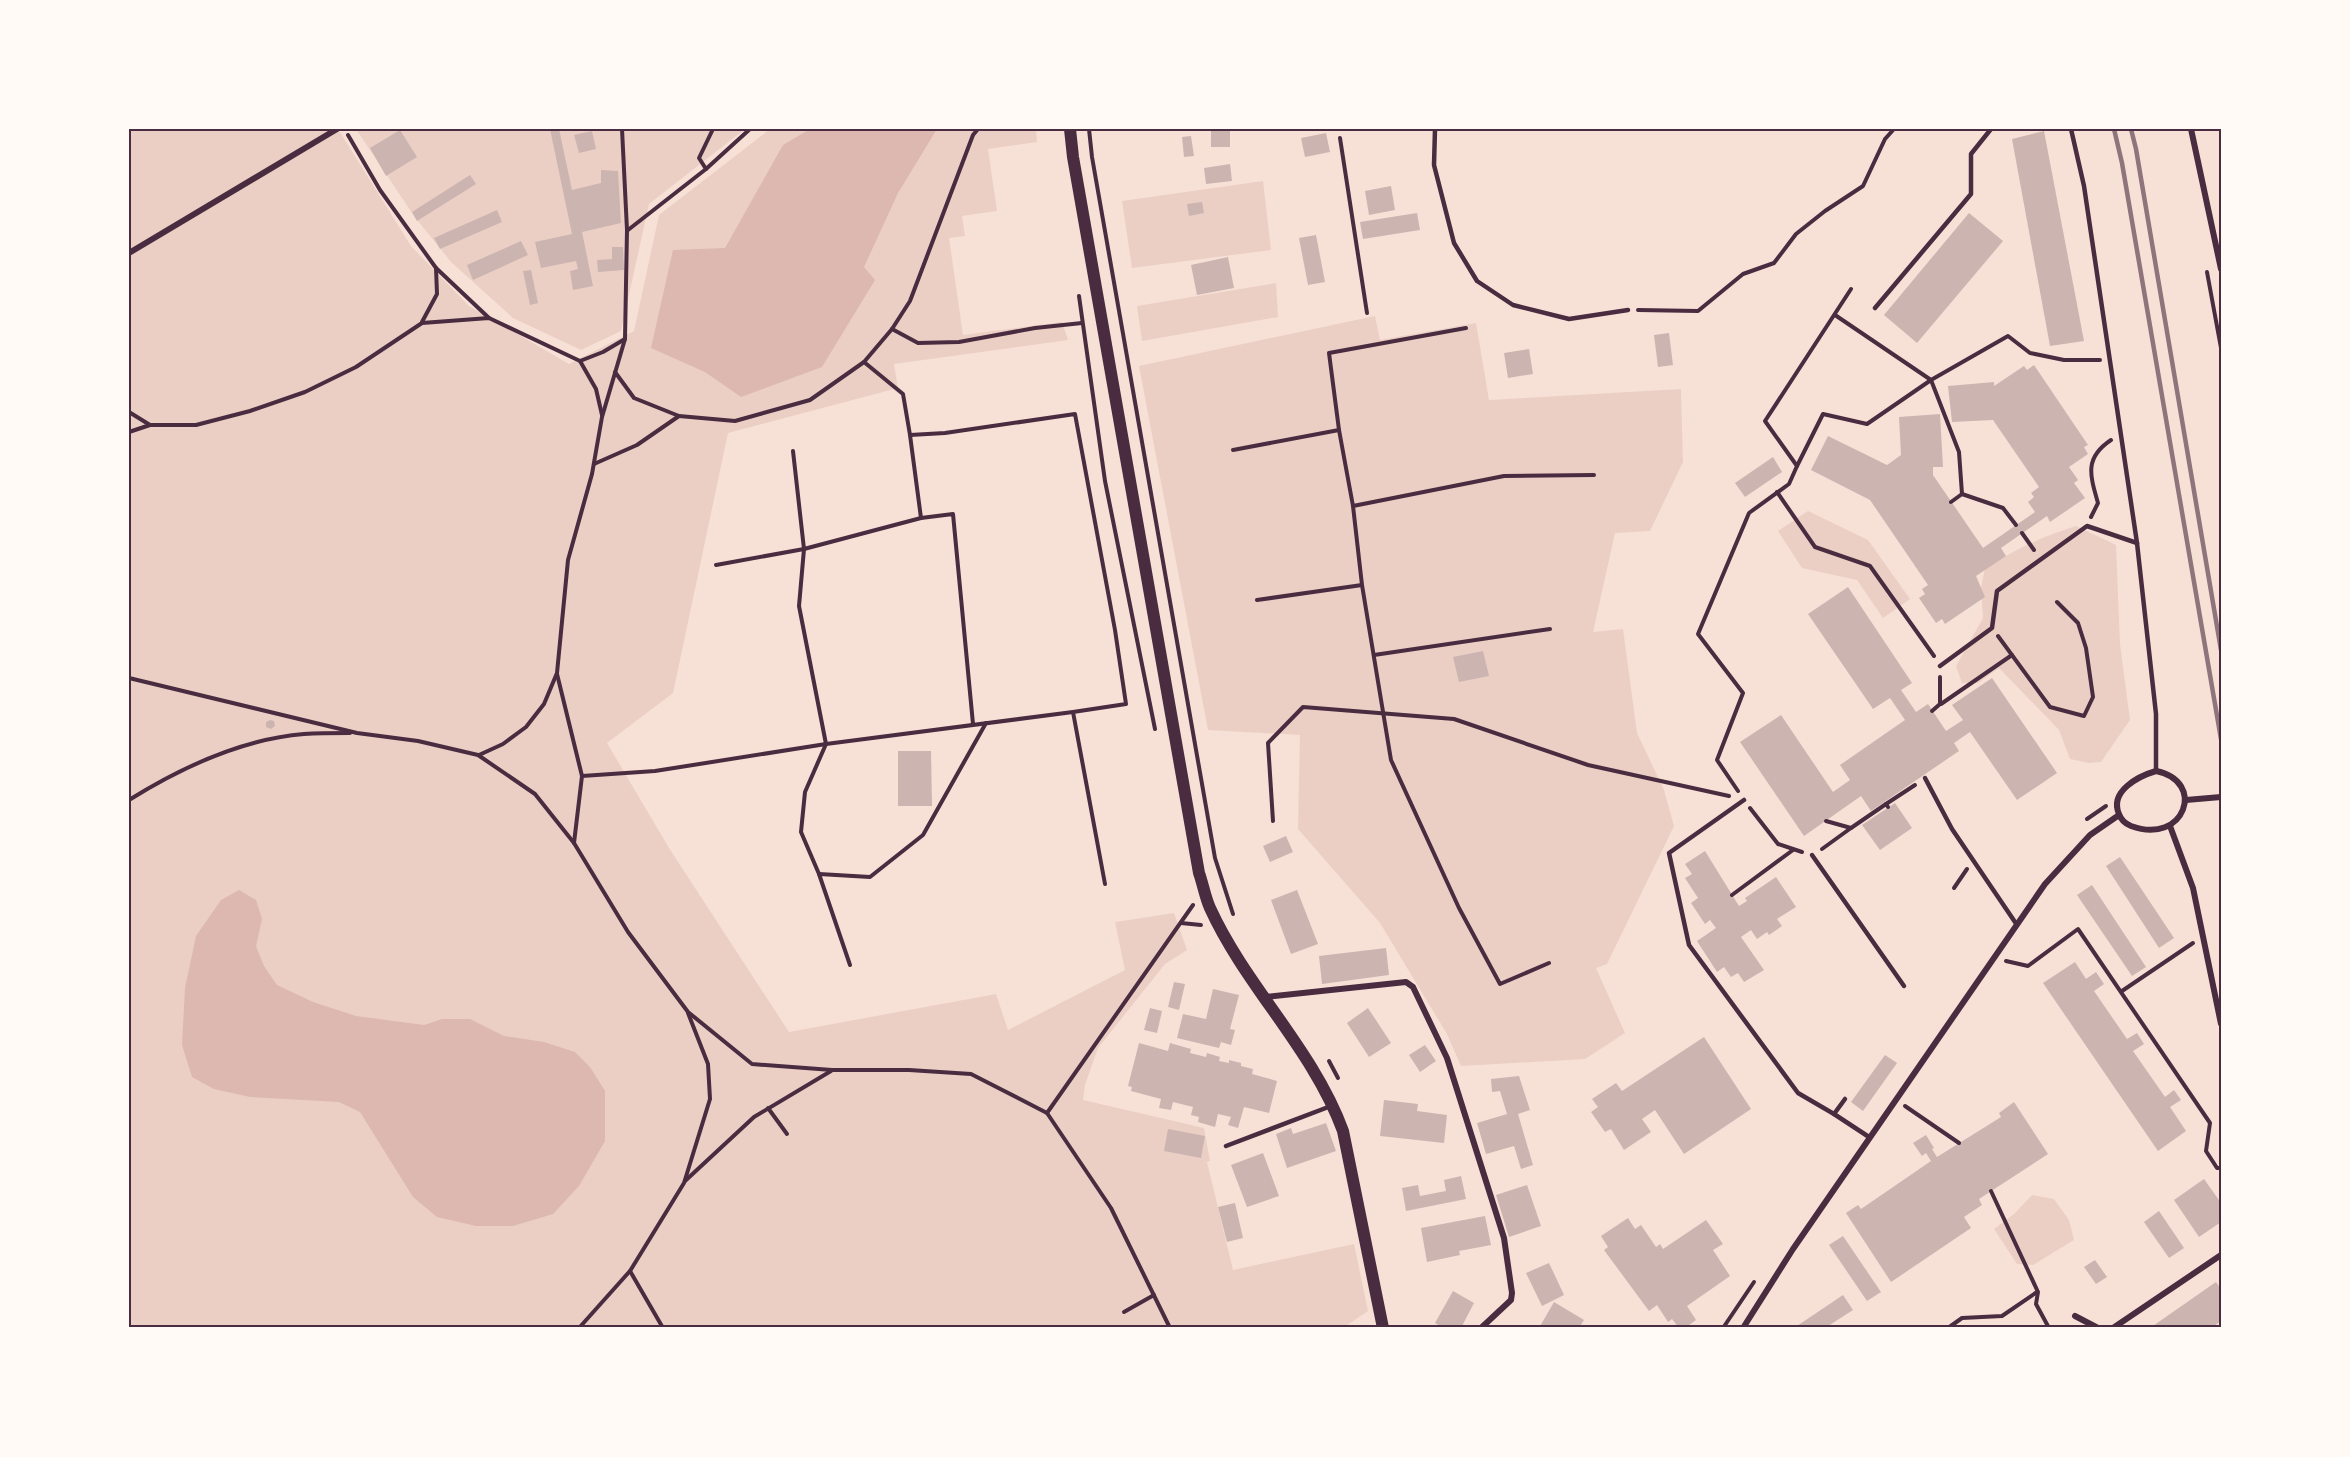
<svg xmlns="http://www.w3.org/2000/svg" width="2350" height="1457" viewBox="0 0 2350 1457" font-family="Manrope,sans-serif">
<style>
.green{fill:#ebcfc5}
.water{fill:#dcb8b0}
.building{fill:#ccb4b1}
.lines{fill:none;stroke-linecap:round;stroke-linejoin:round}
.path{stroke:#4a2c40;stroke-width:4}
.service{stroke:#4a2c40;stroke-width:4.5}
.minor{stroke:#4a2c40;stroke-width:6}
.secondary{stroke:#4a2c40;stroke-width:12}
.rail{stroke:#8f747c;stroke-width:4.5}
.neatline{fill:none;stroke:#4a2c40;stroke-width:2}
</style>
<rect width="100%" height="100%" fill="#f7e1d7"/>
<g class="green">
<path d="M129 129H338L411 246 469 306 569 364 634 331 659 215 770 129H1036L1037 142 988 149 997 211 962 216 965 236 949 238 963 335 1062 322 1068 340 894 364 898 388 728 433 673 693 607 743 669 848 789 1032 996 994 1008 1030 1125 970 1115 922 1174 913 1187 950 1165 964 1098 1048 1085 1085 1083 1100 1204 1128 1210 1161 1207 1162 1233 1270 1354 1244 1368 1311 1343 1328H129Z"/>
<path d="M356 129H745L649 204 621 331 581 350 513 318 451 262 414 216Z"/>
<path d="M1263 181 1271 250 1132 268 1122 201Z"/>
<path d="M1276 283 1278 317 1142 341 1137 306Z"/>
<path d="M1375 316 1380 340 1476 323 1489 400 1681 389 1683 462 1650 531 1615 533 1593 632 1623 629 1637 733 1664 790 1674 826 1607 964 1596 968 1625 1033 1585 1059 1461 1066 1447 1034 1380 923 1298 829 1300 735 1208 730 1139 366Z"/>
<path d="M1808 511 1868 540 1910 599 1883 618 1857 580 1802 568 1778 531Z"/>
<path d="M2076 526 2116 545 2120 644 2130 720 2101 762 2089 763 2070 759 2059 730 1999 668 1978 683H1962L1956 666 1983 618 1981 588 1985 568C2015 550 2043 536 2076 526Z"/>
<path d="M2032 1195 2054 1199 2069 1220 2074 1240 2033 1265 2017 1264 1994 1229 2014 1214Z"/>
</g>
<g class="water">
<path d="M810 129H937L898 193 864 267 875 280 822 367 741 397 705 372 651 348 673 250 725 248 783 145Z"/>
<path d="M239 890 256 900 262 919 256 946 264 966 277 985 313 1002 356 1016 424 1025 442 1019H470L504 1036 544 1042 575 1052 590 1067 605 1091V1141L579 1186 553 1214 513 1226H476L437 1217 413 1197 360 1112 339 1102 250 1097 214 1089 192 1077 182 1045 185 988 196 936 221 900Z"/>
</g>
<g class="building">
<path d="M550 129H559L572 190 601 183V170L618 171 621 223 582 232 593 286 573 290 570 271 578 269 576 261 541 268 535 242 572 234Z"/>
<rect x="1211" y="129" width="19" height="18"/>
<path d="M400 130 417 157 386 176 370 148Z"/>
<path d="M592 131 596 149 579 153 574 135Z"/>
<path d="M2044 131 2084 341 2050 346 2012 139Z"/>
<path d="M1326 133 1330 152 1305 157 1301 138Z"/>
<path d="M1191 136 1194 156 1184 157 1182 137Z"/>
<path d="M1230 164 1232 181 1206 184 1204 168Z"/>
<path d="M470 175 476 184 417 221 412 212Z"/>
<path d="M1391 186 1395 210 1369 215 1365 191Z"/>
<path d="M1202 202 1204 213 1189 216 1187 204Z"/>
<path d="M497 210 502 222 440 249 434 238Z"/>
<path d="M1417 213 1420 230 1363 239 1360 222Z"/>
<path d="M1969 213 2003 241 1917 343 1884 315Z"/>
<path d="M1316 235 1325 282 1308 285 1299 238Z"/>
<path d="M521 241 528 255 473 280 467 265Z"/>
<path d="M612 247H623L624 270 598 272 597 260 612 259Z"/>
<path d="M1228 257 1234 288 1197 295 1191 265Z"/>
<path d="M531 270 538 303 530 305 523 271Z"/>
<path d="M1669 333 1673 365 1658 367 1654 335Z"/>
<path d="M1529 349 1533 374 1508 378 1504 353Z"/>
<path d="M2034 365 2088 445 2084 447 2088 454 2069 467 2078 480 2074 483 2085 498 2050 522 2047 516 2001 548 2006 556 1976 576 1985 597 1945 624 1942 619 1936 623 1919 598 1925 594 1922 589 1928 585 1870 500 1811 470 1828 436 1887 465 1901 455 1899 417 1940 414 1943 467H1933V475L1983 548 2035 512 2028 502 2034 497 2031 493 2039 487 1993 420 1952 422 1948 386 1994 382V386L2024 366 2027 370Z"/>
<path d="M1773 457 1782 472 1745 497 1735 483Z"/>
<path d="M1848 587 1912 683 1901 690 1916 712 1928 704 1946 731 1963 720 1952 705 1992 678 2057 773 2017 800 1970 732 1954 743 1959 751 1871 811 1861 796 1804 836 1740 742 1781 715 1833 792 1850 780 1840 765 1905 720 1890 698 1873 709 1808 614Z"/>
<path d="M1483 651 1489 676 1459 682 1453 657Z"/>
<path d="M270 720 274 721 275 726 271 729 266 727V722Z"/>
<path d="M898 751H931L932 806H898Z"/>
<path d="M1895 803 1912 828 1880 850 1862 825Z"/>
<path d="M1286 836 1293 852 1270 862 1263 846Z"/>
<path d="M1705 851 1739 906 1747 901 1745 898 1776 877 1796 907 1777 919 1782 926 1769 935 1767 932 1757 939 1751 930 1741 937 1764 970 1744 982 1738 973 1731 977 1724 967 1717 972 1697 941 1716 928 1710 920 1705 924 1691 903 1698 898 1685 878 1692 874 1685 864Z"/>
<path d="M2120 857 2174 938 2159 948 2106 866Z"/>
<path d="M2092 885 2146 967 2132 976 2077 895Z"/>
<path d="M1297 890 1318 944 1291 954 1271 900Z"/>
<path d="M1386 948 1389 975 1322 984 1319 956Z"/>
<path d="M2075 962 2086 979 2096 972 2104 984 2094 991 2127 1039 2137 1033 2144 1044 2133 1051 2165 1097 2174 1090 2181 1100 2170 1107 2186 1131 2158 1151 2043 983Z"/>
<path d="M1174 982 1185 984 1179 1010 1168 1007Z"/>
<path d="M1213 989 1239 995 1230 1029 1235 1030 1231 1045 1221 1042 1219 1048 1177 1038 1183 1014 1206 1019Z"/>
<path d="M1150 1008 1162 1011 1157 1033 1144 1030Z"/>
<path d="M1368 1008 1391 1043 1369 1057 1347 1023Z"/>
<path d="M1704 1037 1751 1109 1684 1154 1655 1110 1642 1119 1651 1132 1624 1150 1611 1129 1605 1132 1591 1112 1598 1107 1592 1099 1616 1083 1622 1091Z"/>
<path d="M1139 1043 1168 1051 1170 1043 1191 1049 1190 1053 1206 1057 1207 1053 1220 1057 1219 1061 1229 1063V1060L1241 1063V1066L1253 1069 1252 1074 1277 1081 1269 1113 1244 1107 1238 1128 1228 1125 1231 1117 1218 1114 1215 1127 1198 1122 1199 1117 1191 1115 1193 1107 1173 1102 1171 1110 1159 1108 1161 1099 1131 1091 1132 1087 1128 1086Z"/>
<path d="M1425 1045 1436 1061 1420 1072 1409 1055Z"/>
<path d="M1885 1055 1897 1063 1863 1111 1851 1102Z"/>
<path d="M1519 1076 1530 1110 1518 1114 1533 1165 1521 1169 1514 1146 1486 1154 1477 1123 1507 1114 1500 1091 1492 1092 1491 1079Z"/>
<path d="M1384 1100 1418 1104 1417 1111 1447 1115 1444 1143 1380 1136Z"/>
<path d="M2014 1102 2048 1154 1979 1199 1982 1205 1964 1217 1971 1228 1891 1282 1846 1213 1858 1205 1861 1209 1931 1161 1926 1153 1922 1156 1913 1143 1926 1135 1934 1148 1932 1149 1937 1157 2001 1117 1999 1113Z"/>
<path d="M1326 1123 1336 1151 1287 1168 1276 1134 1291 1128 1293 1134Z"/>
<path d="M1168 1129 1205 1136 1201 1158 1164 1151Z"/>
<path d="M1263 1153 1279 1196 1247 1207 1231 1165Z"/>
<path d="M1461 1176 1466 1199 1406 1211 1402 1188 1418 1185 1420 1196 1446 1191 1444 1180Z"/>
<path d="M2204 1179 2221 1203V1222L2199 1237 2174 1200Z"/>
<path d="M1527 1185 1541 1226 1509 1237 1496 1195Z"/>
<path d="M1235 1203 1243 1238 1227 1242 1218 1207Z"/>
<path d="M2159 1211 2184 1248 2169 1258 2144 1222Z"/>
<path d="M1485 1216 1491 1245 1459 1251 1460 1255 1427 1262 1421 1228Z"/>
<path d="M1628 1218 1635 1229 1641 1225 1656 1247 1660 1244 1663 1249 1706 1220 1723 1244 1713 1250 1730 1276 1687 1306 1696 1320 1685 1328H1679L1672 1319 1668 1322 1657 1305 1649 1311 1604 1250 1608 1247 1601 1236Z"/>
<path d="M1843 1236 1881 1292 1867 1301 1829 1245Z"/>
<path d="M2095 1260 2107 1277 2096 1284 2084 1267Z"/>
<path d="M1549 1263 1564 1295 1542 1306 1526 1273Z"/>
<path d="M2216 1282 2221 1289V1321L2211 1328H2150Z"/>
<path d="M1453 1291 1474 1303 1461 1328H1444L1435 1323Z"/>
<path d="M1843 1295 1853 1310 1825 1328H1794Z"/>
<path d="M1554 1302 1584 1320 1579 1328H1539Z"/>
</g>
<g class="lines">
<g class="path">
<path d="M1089 129 1092 157 1215 858 1233 914"/>
<path d="M348 135 380 190 436 268 489 318"/>
<path d="M1340 138 1367 313"/>
<path d="M706 169 699 158 713 129"/>
<path d="M628 230 706 169 750 129"/>
<path d="M2207 272 2221 348"/>
<path d="M1079 296 1105 481 1155 729"/>
<path d="M1638 310 1698 311 1743 274 1774 263 1796 234 1825 211 1863 186 1885 139 1894 129"/>
<path d="M1835 315 1931 380 2008 336 2030 353 2064 360H2100"/>
<path d="M422 322 437 294 436 268"/>
<path d="M1466 328 1329 353 1339 430 1353 506 1504 476 1594 475"/>
<path d="M892 329 918 343 959 342 1035 328 1082 323"/>
<path d="M580 361 596 389 602 415"/>
<path d="M864 362 903 394 910 435 945 433 1075 414 1115 630 1126 704 1073 712"/>
<path d="M615 372 634 398 679 416 735 421 810 400 864 362 892 329 910 301 973 135 978 129"/>
<path d="M129 412 150 425H196L250 411 305 392 356 367 422 323 489 318 580 361 603 352 625 339"/>
<path d="M129 432 150 425"/>
<path d="M910 435 921 518"/>
<path d="M1233 450 1339 430"/>
<path d="M793 451 804 549 921 518 953 514 973 724"/>
<path d="M594 464 637 445 679 416"/>
<path d="M1797 466 1823 414 1867 424 1931 380 1959 452 1962 494"/>
<path d="M1777 492 1815 547 1870 566 1934 656"/>
<path d="M1951 502 1962 494 2003 508 2016 525"/>
<path d="M1353 506 1362 585 1391 760 1459 908 1500 984 1549 963"/>
<path d="M2091 517 2098 503C2090 475 2084 458 2111 440"/>
<path d="M2022 533 2034 550"/>
<path d="M716 565 804 549 799 606 826 744 805 792 801 832 819 874"/>
<path d="M1257 600 1362 585"/>
<path d="M1998 636 2050 707 2084 716 2093 697 2086 648 2078 623 2057 602"/>
<path d="M1374 655 1550 629"/>
<path d="M557 674 582 776 574 843"/>
<path d="M129 678 357 733 418 741 478 755 535 794 574 843 628 932 688 1012 752 1064 832 1070H909L971 1074 1047 1113 1111 1208 1170 1328"/>
<path d="M1941 704 2012 655"/>
<path d="M1932 711 1940 704V677"/>
<path d="M479 755 503 744 526 727 544 704 557 673 568 560 592 474 602 417 625 339 627 230 622 129"/>
<path d="M582 776 655 771 826 744 1073 712 1105 884"/>
<path d="M1738 791 1717 760 1743 693 1698 634 1749 513 1789 484 1797 466 1765 421 1851 289"/>
<path d="M129 800C182 767 241 739 304 734 320 733 335 733 350 733"/>
<path d="M1886 804 1915 785"/>
<path d="M1750 808 1778 844 1802 852"/>
<path d="M2087 819 2106 806"/>
<path d="M1273 821 1268 743 1303 707 1454 719 1588 765 1729 796"/>
<path d="M1826 821 1851 828 1886 804 1888 807"/>
<path d="M1822 849 1851 828"/>
<path d="M1954 888 1967 869"/>
<path d="M1732 895 1793 850"/>
<path d="M1181 923 1201 925"/>
<path d="M2006 961 2028 966 2078 929 2210 1123 2206 1151 2217 1168H2221"/>
<path d="M850 965 819 874 870 877 923 835 986 723"/>
<path d="M2122 991 2193 943"/>
<path d="M1329 1061 1338 1078"/>
<path d="M1905 1106 1959 1143"/>
<path d="M768 1108 787 1134"/>
<path d="M1047 1113 1193 905"/>
<path d="M685 1181 754 1117 831 1071"/>
<path d="M1991 1191 2038 1292 2036 1304 2049 1328"/>
<path d="M630 1271 663 1328"/>
<path d="M1124 1312 1154 1295"/>
<path d="M579 1328 630 1271 684 1183 710 1099 708 1064 688 1013"/>
<path d="M1723 1328 1754 1282"/>
<path d="M1923 1328H1924"/>
<path d="M1948 1328 1962 1318 2002 1316 2037 1292"/>
</g>
<g class="service">
<path d="M1435 129 1434 165 1454 243 1477 281 1513 305 1569 319 1628 310"/>
<path d="M2071 129 2084 186 2137 543 2156 714V771"/>
<path d="M1875 308 1971 194V154L1991 129"/>
<path d="M1940 666 1992 628 1997 591 2087 526 2137 543"/>
<path d="M1925 778 1952 829 2017 925"/>
<path d="M1744 800 1669 853 1689 945 1798 1093 1834 1114"/>
<path d="M1812 855 1904 986"/>
<path d="M1845 1099 1834 1114 1869 1137"/>
<path d="M1226 1146 1331 1106"/>
</g>
<g class="minor">
<path d="M2191 129 2221 269"/>
<path d="M129 253 337 129"/>
<path d="M2156 771C2207 781 2185 846 2131 826 2126 824 2121 820 2119 814 2109 791 2139 776 2156 771Z"/>
<path d="M2186 800 2221 797"/>
<path d="M2170 826 2193 888 2221 1024"/>
<path d="M1265 997 1406 982 1413 987 1447 1058 1504 1238 1512 1293 1511 1300 1481 1328"/>
<path d="M2075 1316 2098 1328"/>
<path d="M1743 1328 1793 1249 2045 884 2090 835 2119 815"/>
<path d="M2113 1328 2221 1255"/>
</g>
<path class="secondary" d="M1070 129 1073 157 1199 873C1203 884 1205 897 1210 908 1246 987 1313 1049 1343 1131L1383 1328"/>
<g class="rail">
<path d="M2114 129 2122 163 2221 739"/>
<path d="M2131 129 2136 149 2221 650"/>
</g>
</g>
<rect width="2350" height="1457" fill="none" stroke="#fffaf5" stroke-width="261"/>
<rect x="130" y="130" width="2090" height="1196" class="neatline"/>
</svg>
